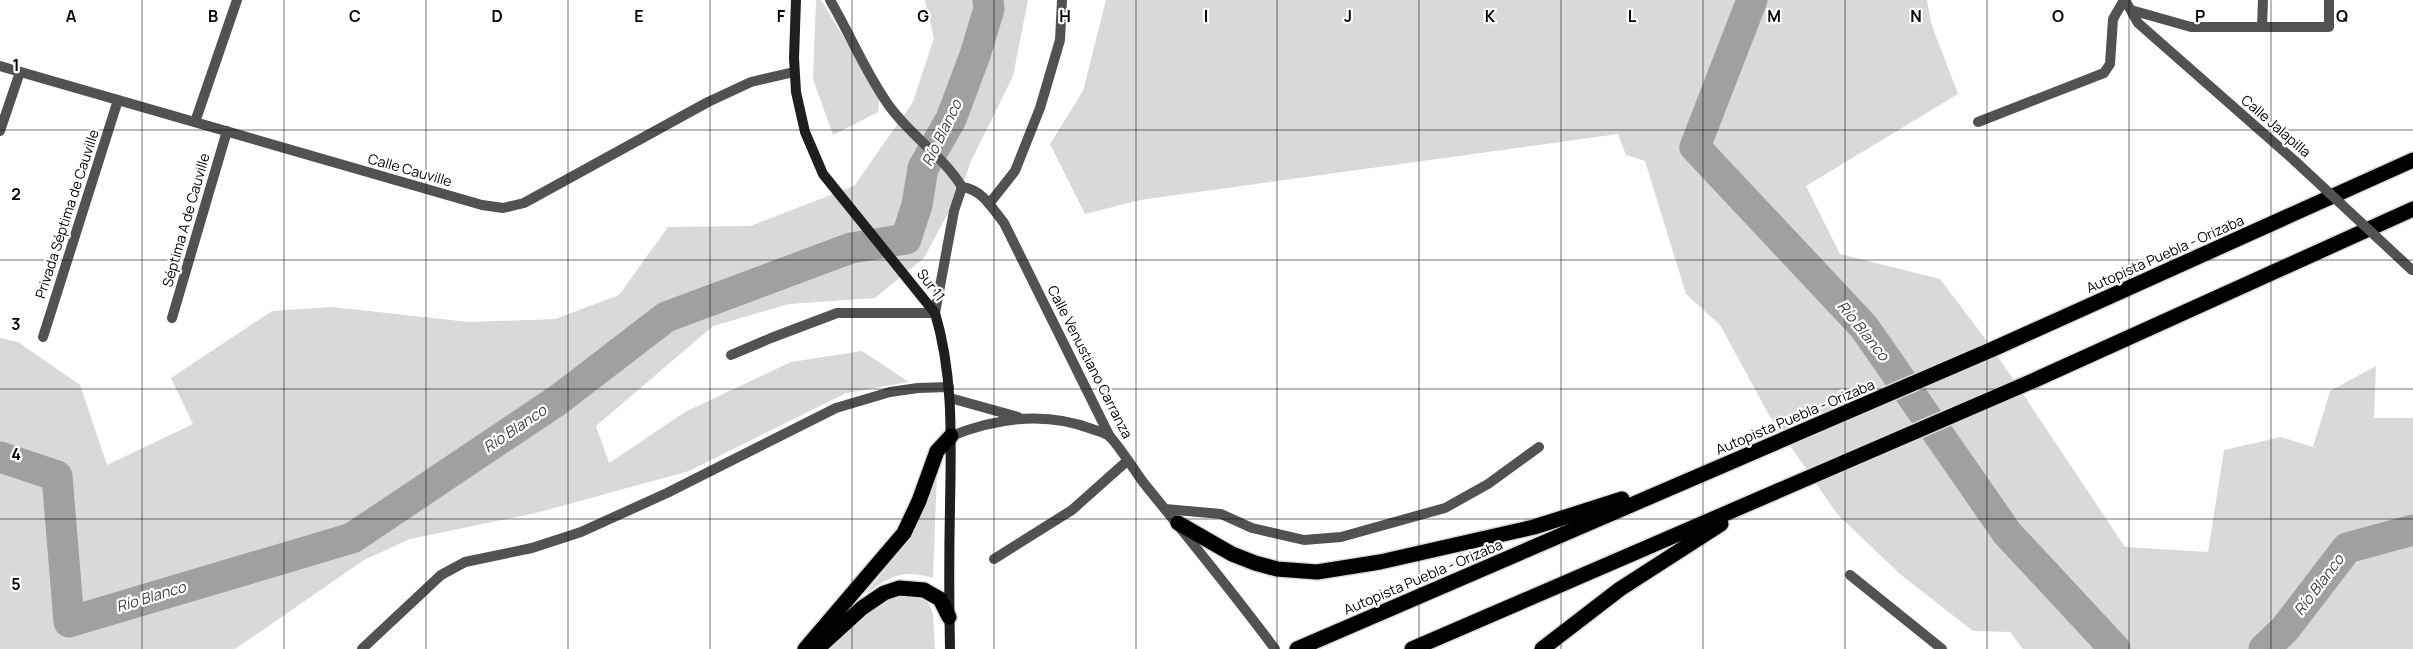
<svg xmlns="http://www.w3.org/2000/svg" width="2413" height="649" viewBox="0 0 2413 649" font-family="Manrope,sans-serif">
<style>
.green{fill:#d9d9d9}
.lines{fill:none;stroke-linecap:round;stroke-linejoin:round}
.river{stroke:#a0a0a0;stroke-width:31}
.motorway-casing{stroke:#dbdbdb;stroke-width:18}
.service{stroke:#525252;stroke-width:10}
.minor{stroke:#525252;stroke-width:10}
.tertiary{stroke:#525252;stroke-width:10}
.secondary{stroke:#1f1f1f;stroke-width:10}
.motorway{stroke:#000;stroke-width:15}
.minor-bridge{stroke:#525252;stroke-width:10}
.grid{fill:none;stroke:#000;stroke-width:1;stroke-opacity:0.55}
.labels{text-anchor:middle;stroke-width:4.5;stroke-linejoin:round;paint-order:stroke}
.street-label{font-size:14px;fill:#000;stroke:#fff}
.water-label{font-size:15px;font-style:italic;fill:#414141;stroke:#fff}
.grid-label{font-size:16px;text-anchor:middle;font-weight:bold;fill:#000;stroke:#fff;stroke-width:4.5;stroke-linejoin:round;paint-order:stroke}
</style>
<rect width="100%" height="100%" fill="#fff"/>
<g class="green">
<path d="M816 0H821L880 97 878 112 833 135 813 79Z"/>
<path d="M925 0H1028L1013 76 971 161 962 187 924 258 875 298 789 304 713 326 596 426 609 463 685 412 791 362 862 351 909 382 846 393 689 471 540 512 410 539 364 560 235 649H0V338L18 342 80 385 107 465 193 424 171 378 272 311 332 307 469 322 555 319 619 295 668 227 750 226 854 186 913 102 934 38Z"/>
<path d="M1106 0H1927L1931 23 1958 94 1806 186 1840 254 1940 279 1993 349 2125 547 2208 552 2224 450 2281 437 2313 447 2330 391 2376 366 2374 418H2413V649H2023L2010 632 1973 631 1901 575 1837 514 1769 415 1720 325 1686 294 1645 161 1626 155 1618 134 1140 200 1085 214 1050 144 1083 91Z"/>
<path d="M937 471 933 578C901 569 892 576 865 594L914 533Z"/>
<path d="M900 596H916L928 602 933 614 935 649H828L879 604Z"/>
</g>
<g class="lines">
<g class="river">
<path d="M1752 0 1695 147 1864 327 2007 533 2115 649"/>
<path d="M0 457 57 476 69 622 352 538 558 400 666 317 851 248 906 239 917 205 923 168 951 119 975 55 989 9 988 0"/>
<path d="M2264 649 2285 629 2347 548 2413 530"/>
</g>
<defs>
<g id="motorway">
<path d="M1178 523 1232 554 1255 563 1277 569 1317 572 1380 562 1534 527 1622 499"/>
<path d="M805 649 904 533 919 501 937 451 951 436"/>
<path d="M817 649 862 608 884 593 899 588 924 590 931 594 940 599 949 617"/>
<path d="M1297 649 1993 349 2413 160"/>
<path d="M1412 649 2037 379 2413 209"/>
<path d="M1542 649 1620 589 1721 524"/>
</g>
</defs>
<use href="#motorway" class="motorway-casing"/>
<g class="service">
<path d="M2131 10 2191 27H2329V0"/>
<path d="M2262 27 2263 0"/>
<path d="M731 355 771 338 837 313H935"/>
<path d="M1165 509 1221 514 1252 528 1304 540 1341 537 1445 508 1488 484 1539 447"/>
</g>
<g class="minor">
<path d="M830 0C850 34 867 76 890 107 912 137 943 156 962 187"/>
<path d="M2125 0 2138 23 2296 162"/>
<path d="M0 66 482 205 503 208 524 203 708 102 751 82 794 72"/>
<path d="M195 122 237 0"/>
<path d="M1978 122 2104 73 2110 64 2113 19 2124 0"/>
<path d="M0 131 20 72"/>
<path d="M962 187C983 190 991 207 1004 223L1110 437"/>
<path d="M989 204 1015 171 1040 108 1060 40 1062 0"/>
<path d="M935 313 954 211 962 187"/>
<path d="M172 318 227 131"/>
<path d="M43 337 118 100"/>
<path d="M994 559 1072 510 1127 461"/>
<path d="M1850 575 1942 649"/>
<path d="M362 649 441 575 465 562 532 548 581 532 667 493 836 408 890 392 918 388 949 387"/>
</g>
<g class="tertiary">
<path d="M950 398 1018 417"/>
<path d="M951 436C996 418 1045 411 1092 429 1097 431 1105 433 1109 436 1115 440 1137 474 1143 482 1188 538 1233 592 1275 649"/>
</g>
<path class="secondary" d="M796 0 794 58 796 92 805 132 823 174 935 313C954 376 951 442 950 507 949 554 949 602 950 649"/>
<use href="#motorway" class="motorway"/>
<path class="minor-bridge" d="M2296 162 2412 270"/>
</g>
<path class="grid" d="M142 0V649M284 0V649M426 0V649M568 0V649M710 0V649M852 0V649M994 0V649M1136 0V649M1277 0V649M1419 0V649M1561 0V649M1703 0V649M1845 0V649M1987 0V649M2129 0V649M2271 0V649M0 130H2413M0 260H2413M0 389H2413M0 519H2413"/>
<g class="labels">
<g class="street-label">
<text transform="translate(2276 126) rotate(41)" y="5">Calle Jalapilla</text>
<text transform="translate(410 170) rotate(16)" y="5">Calle Cauville</text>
<text transform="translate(67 214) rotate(-72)" y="5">Privada Séptima de Cauville</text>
<text transform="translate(186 220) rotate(-74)" y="5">Séptima A de Cauville</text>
<text transform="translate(2165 254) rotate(-24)" y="5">Autopista Puebla - Orizaba</text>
<text transform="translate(931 285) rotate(53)" y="5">Sur 11</text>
<text transform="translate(1090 362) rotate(63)" y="5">Calle Venustiano Carranza</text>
<text transform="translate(1795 417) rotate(-23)" y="5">Autopista Puebla - Orizaba</text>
<text transform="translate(1423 577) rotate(-23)" y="5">Autopista Puebla - Orizaba</text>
</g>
<g class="water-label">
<text transform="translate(942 133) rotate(-64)" y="5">Río Blanco</text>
<text transform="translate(1863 331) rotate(51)" y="5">Río Blanco</text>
<text transform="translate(515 429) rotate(-34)" y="5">Río Blanco</text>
<text transform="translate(2319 585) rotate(-53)" y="5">Río Blanco</text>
<text transform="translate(151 597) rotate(-17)" y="5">Río Blanco</text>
</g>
</g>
<g class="grid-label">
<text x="71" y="22">A</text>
<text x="213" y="22">B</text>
<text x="355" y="22">C</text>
<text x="497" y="22">D</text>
<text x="639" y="22">E</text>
<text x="781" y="22">F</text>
<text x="923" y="22">G</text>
<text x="1065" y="22">H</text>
<text x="1206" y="22">I</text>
<text x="1348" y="22">J</text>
<text x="1490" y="22">K</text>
<text x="1632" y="22">L</text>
<text x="1774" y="22">M</text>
<text x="1916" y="22">N</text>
<text x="2058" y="22">O</text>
<text x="2200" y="22">P</text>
<text x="2342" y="22">Q</text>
<text x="16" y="71">1</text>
<text x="16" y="200">2</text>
<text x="16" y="330">3</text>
<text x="16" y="460">4</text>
<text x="16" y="590">5</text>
</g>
</svg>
